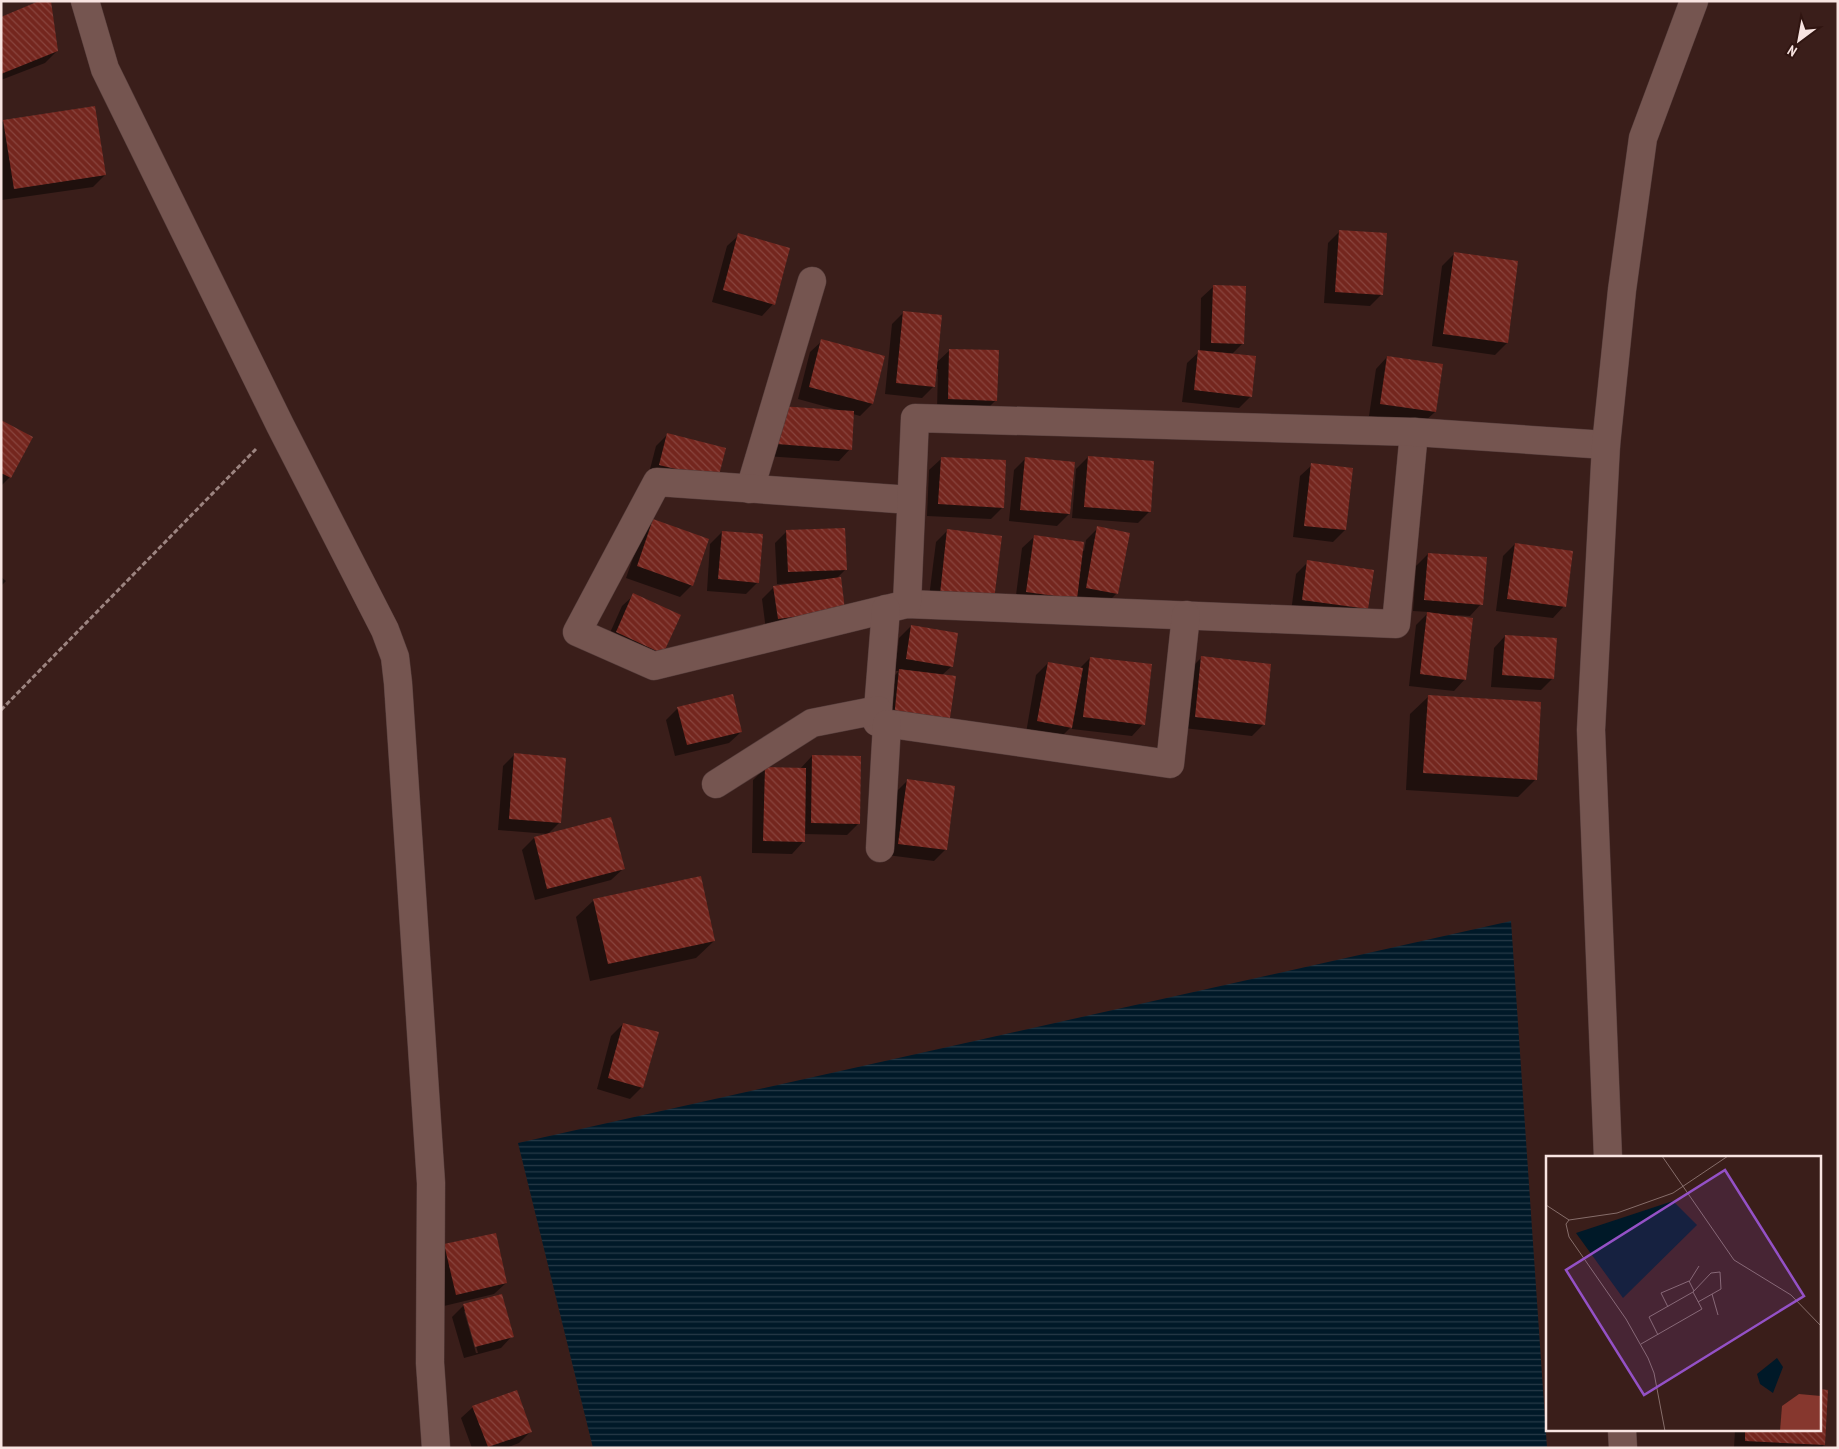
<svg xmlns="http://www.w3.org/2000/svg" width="1839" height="1449" viewBox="0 0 1839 1449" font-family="'PT Sans Narrow',sans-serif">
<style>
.water{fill:url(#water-rules)}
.shadow{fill:#0007;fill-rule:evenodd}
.building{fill:url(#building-back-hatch)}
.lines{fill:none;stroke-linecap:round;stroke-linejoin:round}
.minor-casing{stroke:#543c3a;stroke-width:29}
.path{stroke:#9c8480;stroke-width:3;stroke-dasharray:5 2.5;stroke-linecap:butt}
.minor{stroke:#755550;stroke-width:28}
.inset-road{fill:none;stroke:#866d6a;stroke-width:1}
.view{fill:#9451c6;fill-opacity:0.15;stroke:#9451c6;stroke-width:2.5}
.inset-edge{fill:none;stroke:#f8e4e1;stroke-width:2.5}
</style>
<defs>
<pattern id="water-rules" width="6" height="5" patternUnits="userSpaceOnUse" patternTransform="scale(1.25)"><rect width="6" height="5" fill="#001928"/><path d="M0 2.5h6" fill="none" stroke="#263a47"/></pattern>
<pattern id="building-back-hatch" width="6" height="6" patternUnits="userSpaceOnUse" patternTransform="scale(1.25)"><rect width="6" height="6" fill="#74261e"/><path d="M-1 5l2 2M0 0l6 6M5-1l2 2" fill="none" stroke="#89453e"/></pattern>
</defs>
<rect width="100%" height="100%" fill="#3a1e1a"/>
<path class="water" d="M1511 921 1547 1448H593L518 1143Z"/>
<g class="shadow">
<path d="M1 18 57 51 45 63 1 80Z"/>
<path d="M4 121 105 175 93 187 2 200 1 123Z"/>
<path d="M1340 231 1382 294 1370 306 1324 303 1328 243Z"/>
<path d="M739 235 773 304 762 316 712 302 727 246Z"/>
<path d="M1454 254 1507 343 1495 355 1432 346 1442 266Z"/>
<path d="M1213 287 1243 343 1232 354 1251 396 1239 408 1182 402 1187 363 1200 351 1201 298Z"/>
<path d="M904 312 936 363 950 350 996 400 984 412 937 410 938 369H936L934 386 922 398 885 394 892 324Z"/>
<path d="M822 341 884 357 872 404 860 416 853 414 850 449 839 461 765 456 768 419 838 411V410L798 399 810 352Z"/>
<path d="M1387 357 1435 412 1423 423 1369 416 1376 369Z"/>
<path d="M1 421 10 477 1 486Z"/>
<path d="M667 435 717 479 648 477 656 446Z"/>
<path d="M1088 457 1150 511 1138 523 1072 518 1076 469Z"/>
<path d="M941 459 1003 507 991 519 927 516 929 470Z"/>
<path d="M1025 459 1069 514 1057 526 1009 521 1014 470Z"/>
<path d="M1312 465 1345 530 1333 542 1293 537 1300 476Z"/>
<path d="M654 521 692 585 680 597 626 578 642 532Z"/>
<path d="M1098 528 1117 593 1105 605 1015 603 1022 548 1034 537 1084 551 1086 540Z"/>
<path d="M948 530 1000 537 928 605 936 542Z"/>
<path d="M787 531 846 569 836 579 844 609 766 630 762 599 774 587 794 585V583L777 584 775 543Z"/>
<path d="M722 532 758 582 746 594 707 591 710 544Z"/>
<path d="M1515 544 1564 606 1553 618 1496 611 1503 556Z"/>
<path d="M1428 554 1481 604 1470 616 1456 615 1465 679 1454 691 1409 686 1416 625 1429 612 1413 611 1416 566Z"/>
<path d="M1308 562 1367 609 1356 621 1291 612 1296 574Z"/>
<path d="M1 577 6 581 1 586Z"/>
<path d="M634 595 662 653 605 644 622 606Z"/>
<path d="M911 626 952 666 882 729 888 682 899 671H895L899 638Z"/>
<path d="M1505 636 1553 678 1541 690 1491 687 1494 648Z"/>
<path d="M1202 657 1264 724 1252 736 1184 728 1190 669Z"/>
<path d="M1090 658 1143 724 1132 736 1072 729V726L1059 739 1026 733 1036 675 1048 663 1079 669Z"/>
<path d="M1428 697 1536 779 1518 797 1406 790 1410 714Z"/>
<path d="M678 708 741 732 729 743 675 756 666 720Z"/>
<path d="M515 754 560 822 548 834 498 830 503 766Z"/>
<path d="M812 756 859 823 847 835 804 834 803 842 792 854 752 853 753 780 765 768 800 769Z"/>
<path d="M907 781 946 849 934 861 887 855 895 793Z"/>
<path d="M611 819 623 869 611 880 535 900 522 850 534 838Z"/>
<path d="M594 900 714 941 696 958 590 981 576 917Z"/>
<path d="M623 1024 642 1087 630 1099 597 1089 611 1036Z"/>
<path d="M445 1246 506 1283 494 1294 444 1306 433 1257Z"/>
<path d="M464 1305 512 1336 501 1348 464 1358 452 1317ZM464 1311H466L478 1353H476Z"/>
<path d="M473 1407 531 1431 519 1443 506 1448H472L461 1418Z"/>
<path d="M1735 1430H1820L1824 1445 1821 1448H1734Z"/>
</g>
<g class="building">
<path d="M39 1H51L58 51 1 74V17Z"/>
<path d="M95 106 106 175 14 189 3 120Z"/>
<path d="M1339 230 1387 233 1383 295 1335 292Z"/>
<path d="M738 233 790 248 775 305 723 290Z"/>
<path d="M1454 252 1518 261 1508 343 1443 334Z"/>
<path d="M1213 285 1246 286 1244 344 1211 343Z"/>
<path d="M903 311 942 315 935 387 896 383Z"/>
<path d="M821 339 885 356 873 404 809 387Z"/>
<path d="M949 349 999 350 997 401 948 399Z"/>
<path d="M1198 350 1256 356 1252 397 1194 390Z"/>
<path d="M1387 356 1443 364 1436 412 1380 404Z"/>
<path d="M779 406 854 411 852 450 777 444Z"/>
<path d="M1 420 33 437 11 478 1 473Z"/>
<path d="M667 433 726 448 718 479 659 465Z"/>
<path d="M1088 456 1154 461 1151 512 1084 507Z"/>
<path d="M941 457 1006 460 1004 508 938 504Z"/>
<path d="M1025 457 1075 462 1070 514 1020 510Z"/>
<path d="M1311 463 1353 468 1346 530 1304 526Z"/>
<path d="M653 519 709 539 693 586 637 566Z"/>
<path d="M1097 526 1130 533 1118 594 1086 588Z"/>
<path d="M845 528 847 570 788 572 786 530Z"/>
<path d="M947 529 1002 536 994 600 940 594Z"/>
<path d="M722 531 763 534 759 583 718 579Z"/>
<path d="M1034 535 1084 542 1077 599 1026 592Z"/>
<path d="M1515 543 1573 551 1566 607 1507 599Z"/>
<path d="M1428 553 1487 557 1483 605 1424 600Z"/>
<path d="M1307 560 1374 570 1368 609 1302 600Z"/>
<path d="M841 577 845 610 778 619 773 586Z"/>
<path d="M633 593 681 615 663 654 616 632Z"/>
<path d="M1427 612 1473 618 1466 680 1420 674Z"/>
<path d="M911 625 958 633 953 667 906 659Z"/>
<path d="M1505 635 1557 638 1554 679 1502 675Z"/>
<path d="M1201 656 1271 664 1265 725 1195 717Z"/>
<path d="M1090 657 1152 664 1145 725 1083 717Z"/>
<path d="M1048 662 1083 668 1072 728 1037 721Z"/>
<path d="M899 669 956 676 949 725 894 718Z"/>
<path d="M733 694 742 732 687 745 677 707Z"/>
<path d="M1428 695 1541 702 1537 780 1423 773Z"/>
<path d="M514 753 566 758 561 823 509 819Z"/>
<path d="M812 755 861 756 860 824 811 823Z"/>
<path d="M765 767 806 768 805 842 763 841Z"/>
<path d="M907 779 955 786 947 850 898 844Z"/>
<path d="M611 817 625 869 547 889 534 837Z"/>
<path d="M701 876 715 941 608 964 593 899Z"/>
<path d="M623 1023 659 1032 643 1088 608 1078Z"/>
<path d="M496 1233 507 1283 456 1295 444 1244Z"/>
<path d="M502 1294 514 1337 475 1347 463 1304Z"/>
<path d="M1820 1389 1828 1390 1825 1445 1745 1441V1430H1820Z"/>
<path d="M517 1390 532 1432 488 1447 472 1406Z"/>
</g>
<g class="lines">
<defs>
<g id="minor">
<path d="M85 1 105 69 280 425 385 630 395 657 398 683 431 1183 430 1363 436 1448"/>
<path d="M750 489 812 281"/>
<path d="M911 500 657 482 577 632 654 666 907 604 1396 624 1414 432"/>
<path d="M907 604 915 418 1414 432 1606 445"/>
<path d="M886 609 877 722 1170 764 1186 615"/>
<path d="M716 784 812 723 878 710"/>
<path d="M880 848 887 724"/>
<path d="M1608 1158 1591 730 1606 445 1622 290 1643 138 1694 1"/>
<path d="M1622 1430 1623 1448"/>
</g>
</defs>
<use href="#minor" class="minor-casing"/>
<path class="path" d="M1 710 256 449"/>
<use href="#minor" class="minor"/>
</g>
<g transform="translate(1546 1156)">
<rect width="275" height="275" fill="#3a1e1a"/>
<path d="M253 238 275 240V275H234L236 250Z" fill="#86372e"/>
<path d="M127 45 151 69 77 142 30 77ZM231 202 237 211 227 237 214 228 211 218Z" fill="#001928"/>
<path class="inset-road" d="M116 0 188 104 245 139 275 170M0 49 23 64 71 57 127 37 182 0M23 64 20 68 23 81 80 163 102 202 108 217 119 275M143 126 153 110M166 138 172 159M122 151 115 137 143 125 148 135M112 179 103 161 147 136 165 117 174 116 175 133 152 146M95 188 156 153 147 136"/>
<path class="view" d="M179 14 258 140 98 239 20 114Z"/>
<rect width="275" height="275" class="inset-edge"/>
</g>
<rect width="1839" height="1449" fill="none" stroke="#f8e4e1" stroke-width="5"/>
<g transform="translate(1799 40) rotate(212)" stroke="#301511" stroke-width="4" paint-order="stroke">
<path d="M0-4L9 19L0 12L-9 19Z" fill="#f8e4e1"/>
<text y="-8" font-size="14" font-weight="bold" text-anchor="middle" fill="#f8e4e1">N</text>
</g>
</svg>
